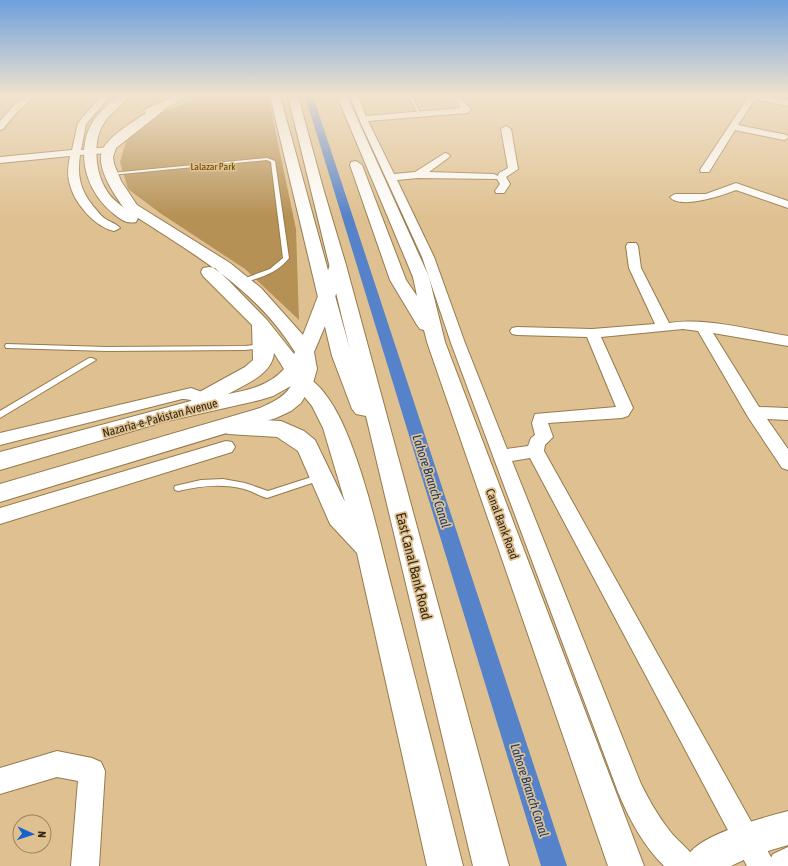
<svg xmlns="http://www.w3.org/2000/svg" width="788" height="866" viewBox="0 0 788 866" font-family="'Asap Condensed',sans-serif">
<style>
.green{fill:#b69155}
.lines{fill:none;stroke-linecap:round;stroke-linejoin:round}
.canal{fill:#5582c9;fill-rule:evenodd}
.service-casing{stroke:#967a4c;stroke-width:2}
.minor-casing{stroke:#967a4c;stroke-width:2}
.tertiary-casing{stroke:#967a4c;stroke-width:2}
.primary-casing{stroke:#967a4c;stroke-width:2}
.trunk-casing{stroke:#967a4c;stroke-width:2}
.service{fill:#fff;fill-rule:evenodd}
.minor{fill:#fff;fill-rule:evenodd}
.tertiary{fill:#fff;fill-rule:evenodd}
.primary{fill:#fff;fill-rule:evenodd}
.trunk{fill:#fff;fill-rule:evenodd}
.rail{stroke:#705e40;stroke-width:1.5;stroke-dasharray:4.5 2;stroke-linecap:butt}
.labels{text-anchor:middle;stroke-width:3.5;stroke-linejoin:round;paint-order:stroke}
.far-park-label{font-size:10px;fill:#694800;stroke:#dfc191}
.street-label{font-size:12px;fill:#342815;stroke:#dfc191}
.water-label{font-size:13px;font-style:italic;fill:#0f3a7b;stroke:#dfc191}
.near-street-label{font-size:14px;fill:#342815;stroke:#dfc191}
</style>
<rect width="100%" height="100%" fill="#dfc191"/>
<path class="green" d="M205 96H268L296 229 299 320 245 269 160 213 128 189 120 162 127 138 159 113Z"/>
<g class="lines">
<path class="canal" d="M305 96H313L567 866H541Z"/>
<defs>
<g id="service">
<path d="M408 96H412L421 115H419Z"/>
<path d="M267 158 275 161 289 258C278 273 259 278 242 283L239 281 240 280 270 269 283 258 271 162 267 160 111 175 109 174 111 173Z"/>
<path d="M6 344 107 347 245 346 262 344 265 346 262 348 245 350 107 351 8 348H6L5 346Z"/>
<path d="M89 358H92L96 360 0 418V411Z"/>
<path d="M321 474 324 475 325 477 324 479 267 498C259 496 252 491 244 489 222 483 200 486 178 491L175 490 174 488 175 486 201 480 223 479 245 483 268 491Z"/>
</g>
<g id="minor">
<path d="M26 96H35L18 111 3 129 0 130V121L12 107Z"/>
<path d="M101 96H110L86 124 81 150 108 147 113 150 108 153 80 155C77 175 80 190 93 206 97 210 100 215 104 218 109 222 116 223 120 228L114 231C95 227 75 204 70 185 67 175 68 166 70 156L0 163V157L72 150 78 123Z"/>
<path d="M350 96H358L366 116 461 108 452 96H460L471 110 467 113 368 121 394 174 415 172 445 153 448 154 450 156 448 158 429 172 494 174 498 176 499 173 508 168 501 129 506 126 511 129 518 169 506 177 510 184 504 193H496L495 191 500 184 497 179 418 178 397 180 434 257 465 343 507 449 528 446 531 438 535 435 532 423 535 414 616 407 587 337 517 335 512 334 510 331 512 328 517 327 592 329 655 324 629 268 626 246 628 243H636L638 246 641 268 669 323C707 317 750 330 788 336V346L713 333 759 407 788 408V420L767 419 788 449V470L782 468 748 417 698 331 683 329 601 337 633 408 628 416 622 418 548 423 553 437 545 445 544 451 776 866H747L530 458 512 461 641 784C649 800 658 816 669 830 679 843 693 851 699 866H664C643 845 629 819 618 792L451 343 422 257 359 119Z"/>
<path d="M749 96H757L738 125 787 135 788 138 784 140 735 130 709 172H701L700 170Z"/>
<path d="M736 183 788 201V208L736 190C723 195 680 210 670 197L675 194H706Z"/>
<path d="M191 388 210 395 212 399 210 403C200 406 192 398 182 399L0 445V433Z"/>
<path d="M226 441 232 442 235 447 232 452 0 524V508Z"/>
<path d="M57 751 92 758 101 762 105 771 99 866H71L78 781 57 777 0 794V768Z"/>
</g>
<g id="tertiary">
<path d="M788 811V845L754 855 731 866H684C686 862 687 858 689 854 702 834 765 817 788 811Z"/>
<path d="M788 847V866H767L773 854Z"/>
</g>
<g id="primary">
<path d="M118 96H129C122 106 111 112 104 123 92 141 95 173 107 191 111 198 118 203 124 208 115 196 94 165 103 149 111 134 132 123 146 113L144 111 146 109 175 96H189L168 107 116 148 113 157 114 164 121 181 137 205 230 263 261 288 303 335 330 265 332 262 338 260 344 262 346 265 325 326 314 352 317 369 313 383 301 403 291 411 276 418 0 502V484L260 408C273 402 283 398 291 386L273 396 260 400 163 422 0 470V452L191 401 194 395 245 367 253 360 252 325 203 276 201 272 203 268 209 267 215 268 228 280 267 320 294 354 295 352C256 289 198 257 138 218L136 222C127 224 121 220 114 214 90 195 78 164 87 134 92 118 105 107 118 96ZM274 353 284 369C270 385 249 390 228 394 245 384 272 375 274 353Z"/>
<path d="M748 96H770L788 100V106L749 98Z"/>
</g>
<g id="trunk">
<path d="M270 96H280L350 350 288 96H298L323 188 346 265 509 866H473L366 416 356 414 352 409 332 356Z"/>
<path d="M337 96H347L429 277 445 342 644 866H608L427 342 424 330 420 329 417 325 390 280 350 165 351 162 356 161 362 165 406 280 417 296 413 277Z"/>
<path d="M303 376C321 381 338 412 345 429 368 483 380 543 395 600 418 689 441 777 463 866H427L357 553 330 524 298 451 277 437 228 434 220 431 217 426 220 421 228 418 281 421 304 431 315 440 345 502 323 428 312 406 293 383 296 378Z"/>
</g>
</defs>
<use href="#service" class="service-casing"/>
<use href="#minor" class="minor-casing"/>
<use href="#tertiary" class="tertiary-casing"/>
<use href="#primary" class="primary-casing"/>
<use href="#trunk" class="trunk-casing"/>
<use href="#service" class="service"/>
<use href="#minor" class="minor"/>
<use href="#tertiary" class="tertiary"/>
<use href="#primary" class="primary"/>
<use href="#trunk" class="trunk"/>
<path class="rail" d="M772 96 788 99"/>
</g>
<linearGradient id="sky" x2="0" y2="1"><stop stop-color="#6da0dc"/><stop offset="0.44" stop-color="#f1e3ce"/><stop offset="1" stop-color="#f1e3ce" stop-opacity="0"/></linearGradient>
<rect width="788" height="217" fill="url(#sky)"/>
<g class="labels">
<g class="far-park-label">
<text x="213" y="170">Lalazar Park</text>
</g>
<g class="street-label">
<text transform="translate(160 418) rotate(-15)" y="4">Nazaria-e-Pakistan Avenue</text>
<text transform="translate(502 524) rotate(70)" y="4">Canal Bank Road</text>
</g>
<g class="water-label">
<text transform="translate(432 481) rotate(72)" y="5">Lahore Branch Canal</text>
<text transform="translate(530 790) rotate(72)" y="5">Lahore Branch Canal</text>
</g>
<g class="near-street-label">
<text transform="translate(414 566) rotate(76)" y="5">East Canal Bank Road</text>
</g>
</g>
<g transform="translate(32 834) rotate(93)"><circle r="19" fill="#dfc191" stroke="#9b845f"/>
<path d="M0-3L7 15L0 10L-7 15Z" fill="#1962cd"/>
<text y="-6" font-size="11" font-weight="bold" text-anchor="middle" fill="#342815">N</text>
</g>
</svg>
